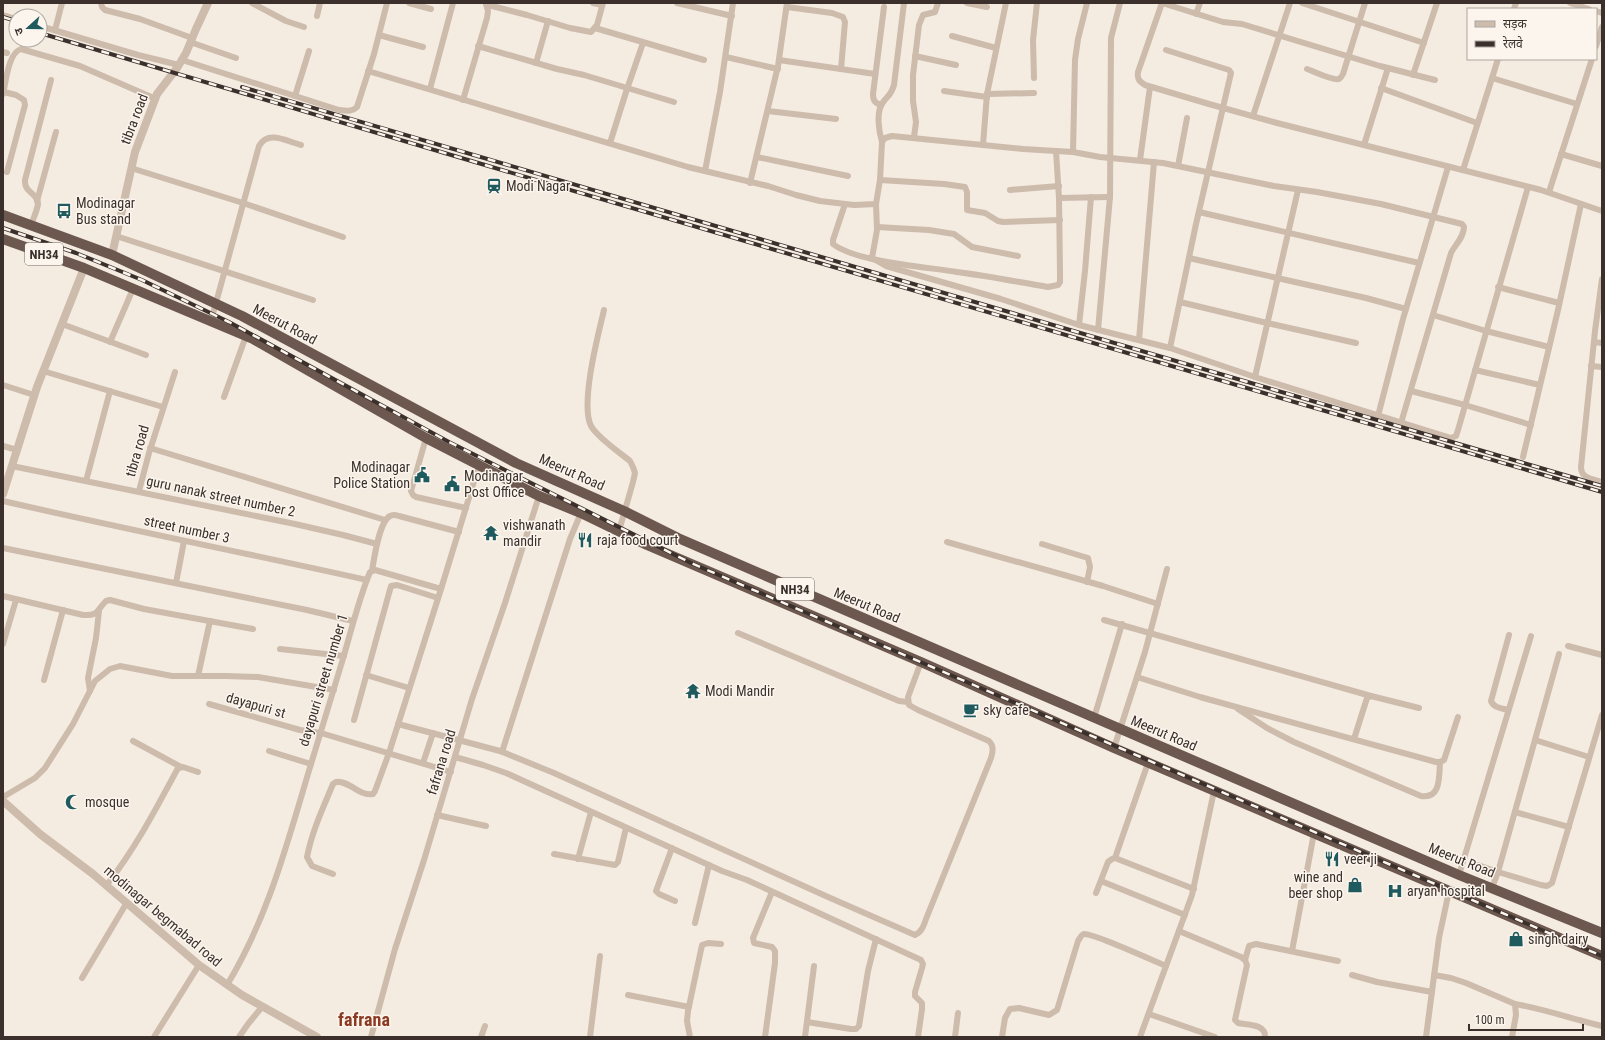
<svg xmlns="http://www.w3.org/2000/svg" width="1605" height="1040" viewBox="0 0 1605 1040" font-family="'Roboto Condensed','Noto Sans Devanagari',sans-serif">
<style>
.lines{fill:none;stroke-linecap:round;stroke-linejoin:round}
.minor{stroke:#cdbbac;stroke-width:6}
.tertiary{stroke:#cdbbac;stroke-width:8}
.trunk{stroke:#6c584f;stroke-width:10}
.rail-casing{stroke:#3b302b;stroke-width:4}
.rail{stroke:#fbf5ee;stroke-width:2.5;stroke-dasharray:8;stroke-linecap:butt}
.labels{text-anchor:middle;stroke-width:3;stroke-linejoin:round;paint-order:stroke}
.shield{fill:#fbf5ee;stroke:#756b66;stroke-width:1}
.shield-label{font-size:13px;font-weight:bold;fill:#3b302b}
.street-label{font-size:14px;fill:#3b302b;stroke:#fbf5ee}
.poi-label{font-size:14px;fill:#3b302b;stroke:#fbf5ee;text-anchor:start}
.district-label{font-size:18px;font-weight:bold;fill:#8c3b22;stroke:#fbf5ee}
</style>
<rect width="100%" height="100%" fill="#f4ebe1"/>
<g class="lines">
<g class="minor">
<path d="M101 3 102 7 105 10 140 19 192 38"/>
<path d="M252 3 286 21 304 27"/>
<path d="M409 3 431 9"/>
<path d="M593 3 602 5"/>
<path d="M677 3 732 16"/>
<path d="M967 3 987 7"/>
<path d="M1162 3 1138 72C1137 79 1139 81 1145 85L1209 104 1277 123 1541 190 1602 211"/>
<path d="M1162 3 1223 22 1242 24 1380 66 1435 80"/>
<path d="M1302 3 1424 43"/>
<path d="M1570 3 1589 9"/>
<path d="M488 5 527 15 570 28 591 32 597 25 603 3"/>
<path d="M787 7 832 13 843 17 845 22 841 69"/>
<path d="M1514 9 1516 3"/>
<path d="M1596 11 1602 13"/>
<path d="M1196 14 1200 3"/>
<path d="M3 15 16 19"/>
<path d="M317 16 320 3"/>
<path d="M40 26 138 55 179 65"/>
<path d="M595 28 704 60"/>
<path d="M55 30 62 3"/>
<path d="M379 35 423 47"/>
<path d="M952 36 996 48"/>
<path d="M190 42 236 58"/>
<path d="M478 46 557 69 584 75 674 102"/>
<path d="M1596 46 1602 27"/>
<path d="M1166 50 1229 70 1231 73 1196 224 1170 348"/>
<path d="M3 52 7 53"/>
<path d="M915 56 956 65"/>
<path d="M726 57 778 69"/>
<path d="M182 60 339 110C346 111 352 112 357 107L374 54 387 3"/>
<path d="M779 60 875 74"/>
<path d="M536 63 548 21"/>
<path d="M1307 69C1313 71 1333 81 1339 79 1341 78 1342 76 1343 74L1365 3"/>
<path d="M368 71 688 167 768 186 796 195 820 201 854 205 876 204 880 180 882 142 885 138 892 136 1023 149 1073 152 1100 157 1163 163 1274 186 1317 192 1381 204 1462 224 1464 227C1464 237 1455 245 1451 253L1401 423"/>
<path d="M1413 75 1437 3"/>
<path d="M1034 78 1033 40 1037 3"/>
<path d="M1492 78 1577 104"/>
<path d="M1381 88 1477 123"/>
<path d="M430 89 453 3"/>
<path d="M944 91 987 97"/>
<path d="M4 92 16 95 24 100 25 105 7 172"/>
<path d="M3 94C6 82 8 53 21 49L80 66 156 99"/>
<path d="M987 94 1034 93"/>
<path d="M295 96 309 51"/>
<path d="M463 100 487 18 488 11 486 4"/>
<path d="M881 105C875 103 873 101 873 94L884 7"/>
<path d="M768 111 836 119"/>
<path d="M1253 116 1290 3"/>
<path d="M914 137 916 122 913 101V75L919 25 923 15 935 12 938 3"/>
<path d="M882 142C879 132 876 113 882 104 887 95 890 98 894 85L904 3"/>
<path d="M610 143 627 89 643 43"/>
<path d="M983 145 987 94 1006 3"/>
<path d="M1364 145 1388 68"/>
<path d="M1073 152 1075 60 1078 39 1087 3"/>
<path d="M1561 154 1602 166"/>
<path d="M757 157 848 176"/>
<path d="M1140 160 1150 87"/>
<path d="M1178 166 1187 118"/>
<path d="M131 168 243 203 343 237"/>
<path d="M1463 170 1498 59"/>
<path d="M705 171 720 92 733 3"/>
<path d="M880 180 944 184 965 187 967 192V210L985 213 998 221 1003 222 1060 220"/>
<path d="M750 183 778 66 787 3"/>
<path d="M1010 190 1059 186"/>
<path d="M1549 192 1592 59"/>
<path d="M1059 198 1110 197"/>
<path d="M37 201 56 132"/>
<path d="M845 204 833 240V244C856 262 927 267 957 272 988 276 1018 282 1048 287L1058 285 1060 282V272L1059 198 1056 151"/>
<path d="M876 204 877 230 872 258 886 266 1001 299 1079 325 1170 348 1255 377 1451 438 1456 436 1458 430 1528 187"/>
<path d="M1199 212 1419 263"/>
<path d="M31 225C33 219 37 211 38 204 38 193 24 193 25 180L51 80"/>
<path d="M877 227 929 230 954 234 972 247 1018 256"/>
<path d="M116 236 313 300"/>
<path d="M1189 258 1366 298 1406 309"/>
<path d="M1602 279 1595 331 1581 467C1581 479 1593 479 1602 482"/>
<path d="M1498 287 1559 303"/>
<path d="M1180 302 1267 323 1356 343"/>
<path d="M604 310C598 335 580 404 591 426 598 438 619 452 630 461L633 467 635 473 633 482 619 531"/>
<path d="M1433 315 1486 331 1549 347"/>
<path d="M211 321 259 146C268 130 286 141 301 145"/>
<path d="M62 324 146 355"/>
<path d="M1079 325 1085 271 1091 197"/>
<path d="M1098 330 1110 197 1111 38 1120 3"/>
<path d="M1139 340 1154 162"/>
<path d="M110 342 133 289"/>
<path d="M1594 342 1602 343"/>
<path d="M1591 366 1602 367"/>
<path d="M1475 370 1540 385"/>
<path d="M43 371 163 407"/>
<path d="M1255 377 1298 190"/>
<path d="M3 385 34 395"/>
<path d="M1411 391 1465 405 1531 425"/>
<path d="M224 397 246 336"/>
<path d="M1378 416 1403 319 1448 167"/>
<path d="M426 438 411 491 413 495 416 497 466 508"/>
<path d="M3 446 17 450"/>
<path d="M150 448 385 520"/>
<path d="M1523 457 1558 310 1581 204"/>
<path d="M12 466 295 524 343 535 377 544"/>
<path d="M86 481 110 391"/>
<path d="M139 491 149 453 175 372"/>
<path d="M3 501C124 529 246 553 367 580"/>
<path d="M947 542 1103 586 1158 604"/>
<path d="M1042 544 1088 558 1090 567 1087 582"/>
<path d="M3 548 307 610 353 621"/>
<path d="M372 571C374 559 379 522 390 516 393 514 396 515 399 516L459 532"/>
<path d="M176 583 184 541"/>
<path d="M3 596 83 615C99 616 96 611 106 601L110 600 144 609 253 629"/>
<path d="M1104 620 1371 696"/>
<path d="M738 633 899 701 908 702"/>
<path d="M3 644 16 600"/>
<path d="M1568 646 1602 655"/>
<path d="M280 649 344 656"/>
<path d="M366 675 409 688"/>
<path d="M198 676 210 621"/>
<path d="M1137 677 1200 697 1436 762H1440L1444 760 1458 717"/>
<path d="M44 680 63 610"/>
<path d="M90 691 88 678 96 638 99 611"/>
<path d="M209 704 300 730 321 733 451 772"/>
<path d="M1238 709 1267 728 1294 742 1421 796C1441 799 1439 777 1440 762"/>
<path d="M1508 710C1501 708 1494 708 1491 701L1509 635"/>
<path d="M1094 718 1122 624"/>
<path d="M354 720 391 586 397 585 438 598"/>
<path d="M398 724 500 751 554 773 828 897 915 935C922 932 924 925 926 919L991 758C993 751 994 746 989 741L918 710 909 705 908 697 921 662"/>
<path d="M1354 739 1367 698 1371 696 1419 708"/>
<path d="M1535 740 1589 757"/>
<path d="M133 741 181 767"/>
<path d="M1114 748 1145 652 1167 569"/>
<path d="M269 751 311 764"/>
<path d="M502 752 570 539 581 513"/>
<path d="M455 757 483 765 506 773 722 871 747 880 921 960 923 964 922 968 915 992V996L922 1003V1009L918 1037"/>
<path d="M423 763 433 733"/>
<path d="M3 797 35 778 45 768 73 724 95 681 110 669 120 666 172 676H226L258 677 334 690"/>
<path d="M1515 812 1569 827"/>
<path d="M437 815 486 826"/>
<path d="M672 848 656 891 659 894 675 901"/>
<path d="M554 854 615 865 618 862 626 828"/>
<path d="M1115 858 1148 763"/>
<path d="M578 859 591 812"/>
<path d="M1478 865 1498 872 1559 654"/>
<path d="M333 874 312 866 307 857C312 831 323 808 333 784L336 782C349 780 360 797 373 794L375 791 389 753 441 589"/>
<path d="M1459 875 1531 636"/>
<path d="M1101 881 1185 915"/>
<path d="M106 886C135 849 156 809 178 768L183 767 198 772"/>
<path d="M1492 888 1498 872 1541 885 1547 886 1552 883 1602 715"/>
<path d="M1096 893 1108 862 1112 859 1115 858 1194 889"/>
<path d="M695 923 709 865"/>
<path d="M1179 931 1241 957 1245 960 1247 965 1235 1020 1238 1023C1248 1025 1266 1024 1265 1037"/>
<path d="M1292 951 1314 833"/>
<path d="M1245 960 1249 946 1256 944 1338 961"/>
<path d="M1352 975 1377 982 1432 992"/>
<path d="M1434 975 1451 978 1466 983 1515 1004 1516 1015 1512 1037"/>
<path d="M82 978 126 904"/>
<path d="M227 985C269 916 288 840 311 764 321 730 332 696 342 662 351 632 358 601 370 572L375 570 441 589 479 465"/>
<path d="M628 995 689 1007"/>
<path d="M1515 1004C1544 1009 1573 1019 1602 1026"/>
<path d="M1149 1014 1215 1037"/>
<path d="M807 1022 851 1029H856L859 1026 868 971 876 939"/>
<path d="M154 1037 199 965"/>
<path d="M239 1037 248 1024 262 1007"/>
<path d="M371 1037 395 949 424 860 472 699 505 603 539 496"/>
<path d="M481 1037 485 1026"/>
<path d="M590 1037 600 956"/>
<path d="M690 1037 687 1021 688 1011 702 945 708 943 721 944"/>
<path d="M765 1037 775 963V951L772 947 754 943 753 938 772 892"/>
<path d="M805 1037 814 966"/>
<path d="M955 1037 958 1013"/>
<path d="M1002 1037 1005 1018 1010 1009 1019 1008 1049 1015 1057 1010 1078 941C1080 938 1081 935 1084 934 1093 933 1154 961 1166 966"/>
<path d="M1140 1037 1192 895 1214 791"/>
<path d="M1426 1037 1439 938 1449 891"/>
</g>
<g class="tertiary">
<path d="M112 255 135 152 157 94 177 68 186 53 196 29 208 3"/>
<path d="M3 494 37 387 84 268"/>
<path d="M3 801 40 834 93 874 199 965 242 995 317 1037"/>
</g>
<g class="trunk">
<path d="M3 215 112 255 242 316 516 463 624 511 678 538 1459 875 1602 933"/>
<path d="M3 239 84 268 253 339 426 438 539 496 581 513 647 545 921 662 1114 748 1602 956"/>
</g>
<defs>
<g id="rail">
<path d="M3 17 16 21"/>
<path d="M40 33 485 165 1602 492"/>
<path d="M242 87 1602 486"/>
<path d="M3 228 76 253 142 280 229 322 449 442 691 563 1602 956"/>
</g>
</defs>
<use href="#rail" class="rail-casing"/>
<use href="#rail" class="rail"/>
</g>
<defs>
<symbol id="station-bare" viewBox="-9 -9 18 18"><path d="M-3-6H3Q5-6 5-4V2Q5 4 3 4L4.5 6H3L1.5 4h-3L-3 6H-4.5L-3 4Q-5 4-5 2V-4Q-5-6-3-6ZM-3.5-4v3h7v-3ZM-3.5 1v1.5H-2V1ZM2 1v1.5H3.5V1Z" fill="#1f5a5e" stroke="#fbf5ee" stroke-width="2.5" paint-order="stroke"/></symbol>
<symbol id="bus-bare" viewBox="-9 -9 18 18"><path d="M-5-6H5V4H4V6H2V4H-2V6H-4V4H-5ZM-3.5-4V0h7V-4ZM-3.5 1.2v1.5H-2V1.2ZM2 1.2v1.5H3.5V1.2Z" fill="#1f5a5e" stroke="#fbf5ee" stroke-width="2.5" paint-order="stroke"/></symbol>
<symbol id="civic-bare" viewBox="-9 -9 18 18"><path d="M-.6-6.5H3V-4.5H.6V-3L4-1V1h2V6H-6V1h2V-1L-.6-3ZM-1.2 2.5V6h2.4V2.5Z" fill="#1f5a5e" stroke="#fbf5ee" stroke-width="2.5" paint-order="stroke"/></symbol>
<symbol id="temple-bare" viewBox="-9 -9 18 18"><path d="M0-6L5-2H3V0L6.5 2.5H4V6H1.5V3h-3V6H-4V2.5H-6.5L-3 0V-2H-5Z" fill="#1f5a5e" stroke="#fbf5ee" stroke-width="2.5" paint-order="stroke"/></symbol>
<symbol id="restaurant-bare" viewBox="-9 -9 18 18"><path d="M-5-6h1v4h1v-4h1v4h1v-4h1v5L-1.5 .5V6h-2V.5L-5-1ZM5-6V6H3V1.5H1.5Q1.5-4 5-6Z" fill="#1f5a5e" stroke="#fbf5ee" stroke-width="2.5" paint-order="stroke"/></symbol>
<symbol id="cafe-bare" viewBox="-9 -9 18 18"><path d="M-5.5-4.5H6V0H3Q3 3.5 0 3.5H-2.5Q-5.5 3.5-5.5 0ZM3-3.2v2h1.7v-2ZM-6 4.5H4V6H-6Z" fill="#1f5a5e" stroke="#fbf5ee" stroke-width="2.5" paint-order="stroke"/></symbol>
<symbol id="mosque-bare" viewBox="-9 -9 18 18"><path d="M3.5-4.9A6 6 0 1 0 3.5 4.9A5 5 0 1 1 3.5-4.9Z" fill="#1f5a5e" stroke="#fbf5ee" stroke-width="2.5" paint-order="stroke"/></symbol>
<symbol id="shop-bare" viewBox="-9 -9 18 18"><path d="M-5-2.5h2.3a2.7 3.5 0 0 1 5.4 0H5L5.5 6h-11ZM-1.5-2.5h3a1.5 2.3 0 0 0-3 0Z" fill="#1f5a5e" stroke="#fbf5ee" stroke-width="2.5" paint-order="stroke"/></symbol>
<symbol id="hospital-bare" viewBox="-9 -9 18 18"><path d="M-5-5h3v3.5h4V-5h3V5h-3V1.5h-4V5h-3Z" fill="#1f5a5e" stroke="#fbf5ee" stroke-width="2.5" paint-order="stroke"/></symbol>
</defs>
<g fill-rule="evenodd">
<use href="#station-bare" x="483" y="175" width="22" height="22"/>
<use href="#bus-bare" x="53" y="200" width="22" height="22"/>
<use href="#civic-bare" x="411" y="464" width="22" height="22"/>
<use href="#civic-bare" x="441" y="473" width="22" height="22"/>
<use href="#temple-bare" x="480" y="522" width="22" height="22"/>
<use href="#restaurant-bare" x="574" y="529" width="22" height="22"/>
<use href="#temple-bare" x="682" y="680" width="22" height="22"/>
<use href="#cafe-bare" x="960" y="699" width="22" height="22"/>
<use href="#mosque-bare" x="62" y="791" width="22" height="22"/>
<use href="#restaurant-bare" x="1321" y="848" width="22" height="22"/>
<use href="#shop-bare" x="1344" y="874" width="22" height="22"/>
<use href="#hospital-bare" x="1384" y="880" width="22" height="22"/>
<use href="#shop-bare" x="1505" y="928" width="22" height="22"/>
</g>
<g class="labels">
<g class="shield">
<rect x="25" y="243" width="38" height="22" rx="3"/>
<rect x="776" y="578" width="38" height="22" rx="3"/>
</g>
<g class="shield-label">
<text x="44" y="259">NH34</text>
<text x="795" y="594">NH34</text>
</g>
<g class="street-label">
<text transform="translate(134 119) rotate(-69)" y="5">tibra road</text>
<text transform="translate(285 324) rotate(28)" y="5">Meerut Road</text>
<text transform="translate(137 451) rotate(-74)" y="5">tibra road</text>
<text transform="translate(572 472) rotate(24)" y="5">Meerut Road</text>
<text transform="translate(221 496) rotate(12)" y="5">guru nanak street number 2</text>
<text transform="translate(187 529) rotate(12)" y="5">street number 3</text>
<text transform="translate(867 605) rotate(23)" y="5">Meerut Road</text>
<text transform="translate(323 680) rotate(-73)" y="5">dayapuri street number 1</text>
<text transform="translate(256 705) rotate(16)" y="5">dayapuri st</text>
<text transform="translate(1164 733) rotate(23)" y="5">Meerut Road</text>
<text transform="translate(441 762) rotate(-73)" y="5">fafrana road</text>
<text transform="translate(1462 860) rotate(22)" y="5">Meerut Road</text>
<text transform="translate(163 916) rotate(40)" y="5">modinagar begmabad road</text>
</g>
<g class="poi-label">
<text x="506" y="191">Modi Nagar</text>
<text x="76" y="208">Modinagar<tspan x="76" dy="16">Bus stand</tspan></text>
<text x="410" y="472" text-anchor="end">Modinagar<tspan x="410" dy="16">Police Station</tspan></text>
<text x="464" y="481">Modinagar<tspan x="464" dy="16">Post Office</tspan></text>
<text x="503" y="530">vishwanath<tspan x="503" dy="16">mandir</tspan></text>
<text x="597" y="545">raja food court</text>
<text x="705" y="696">Modi Mandir</text>
<text x="983" y="715">sky cafe</text>
<text x="85" y="807">mosque</text>
<text x="1344" y="864">veer ji</text>
<text x="1343" y="882" text-anchor="end">wine and<tspan x="1343" dy="16">beer shop</tspan></text>
<text x="1407" y="896">aryan hospital</text>
<text x="1528" y="944">singh dairy</text>
</g>
<g class="district-label">
<text x="364" y="1026">fafrana</text>
</g>
</g>
<rect width="1605" height="1040" fill="none" stroke="#3b302b" stroke-width="8"/>
<rect x="1467" y="8" width="130" height="52" fill="#fbf5ee" stroke="#aea6a0"/>
<rect x="1475" y="21" width="20" height="6" fill="#cdbbac" stroke="#aea6a0"/>
<text x="1503" y="28" font-size="12" fill="#3b302b">सड़क</text>
<rect x="1475" y="41" width="20" height="6" fill="#3b302b" stroke="#aea6a0"/>
<text x="1503" y="48" font-size="12" fill="#3b302b">रेलवे</text>
<g transform="translate(28 28) rotate(249)"><circle r="19" fill="#fbf5ee" stroke="#aea6a0"/>
<path d="M0-3L7 15L0 10L-7 15Z" fill="#1f5a5e"/>
<text y="-6" font-size="11" font-weight="bold" text-anchor="middle" fill="#3b302b">उ</text>
</g>
<path d="M1469 1024v6h114v-6" fill="none" stroke="#3b302b" stroke-width="2"/>
<text x="1475" y="1024" font-size="12" fill="#3b302b" stroke="#fbf5ee" stroke-width="3" paint-order="stroke">100 m</text>
</svg>
